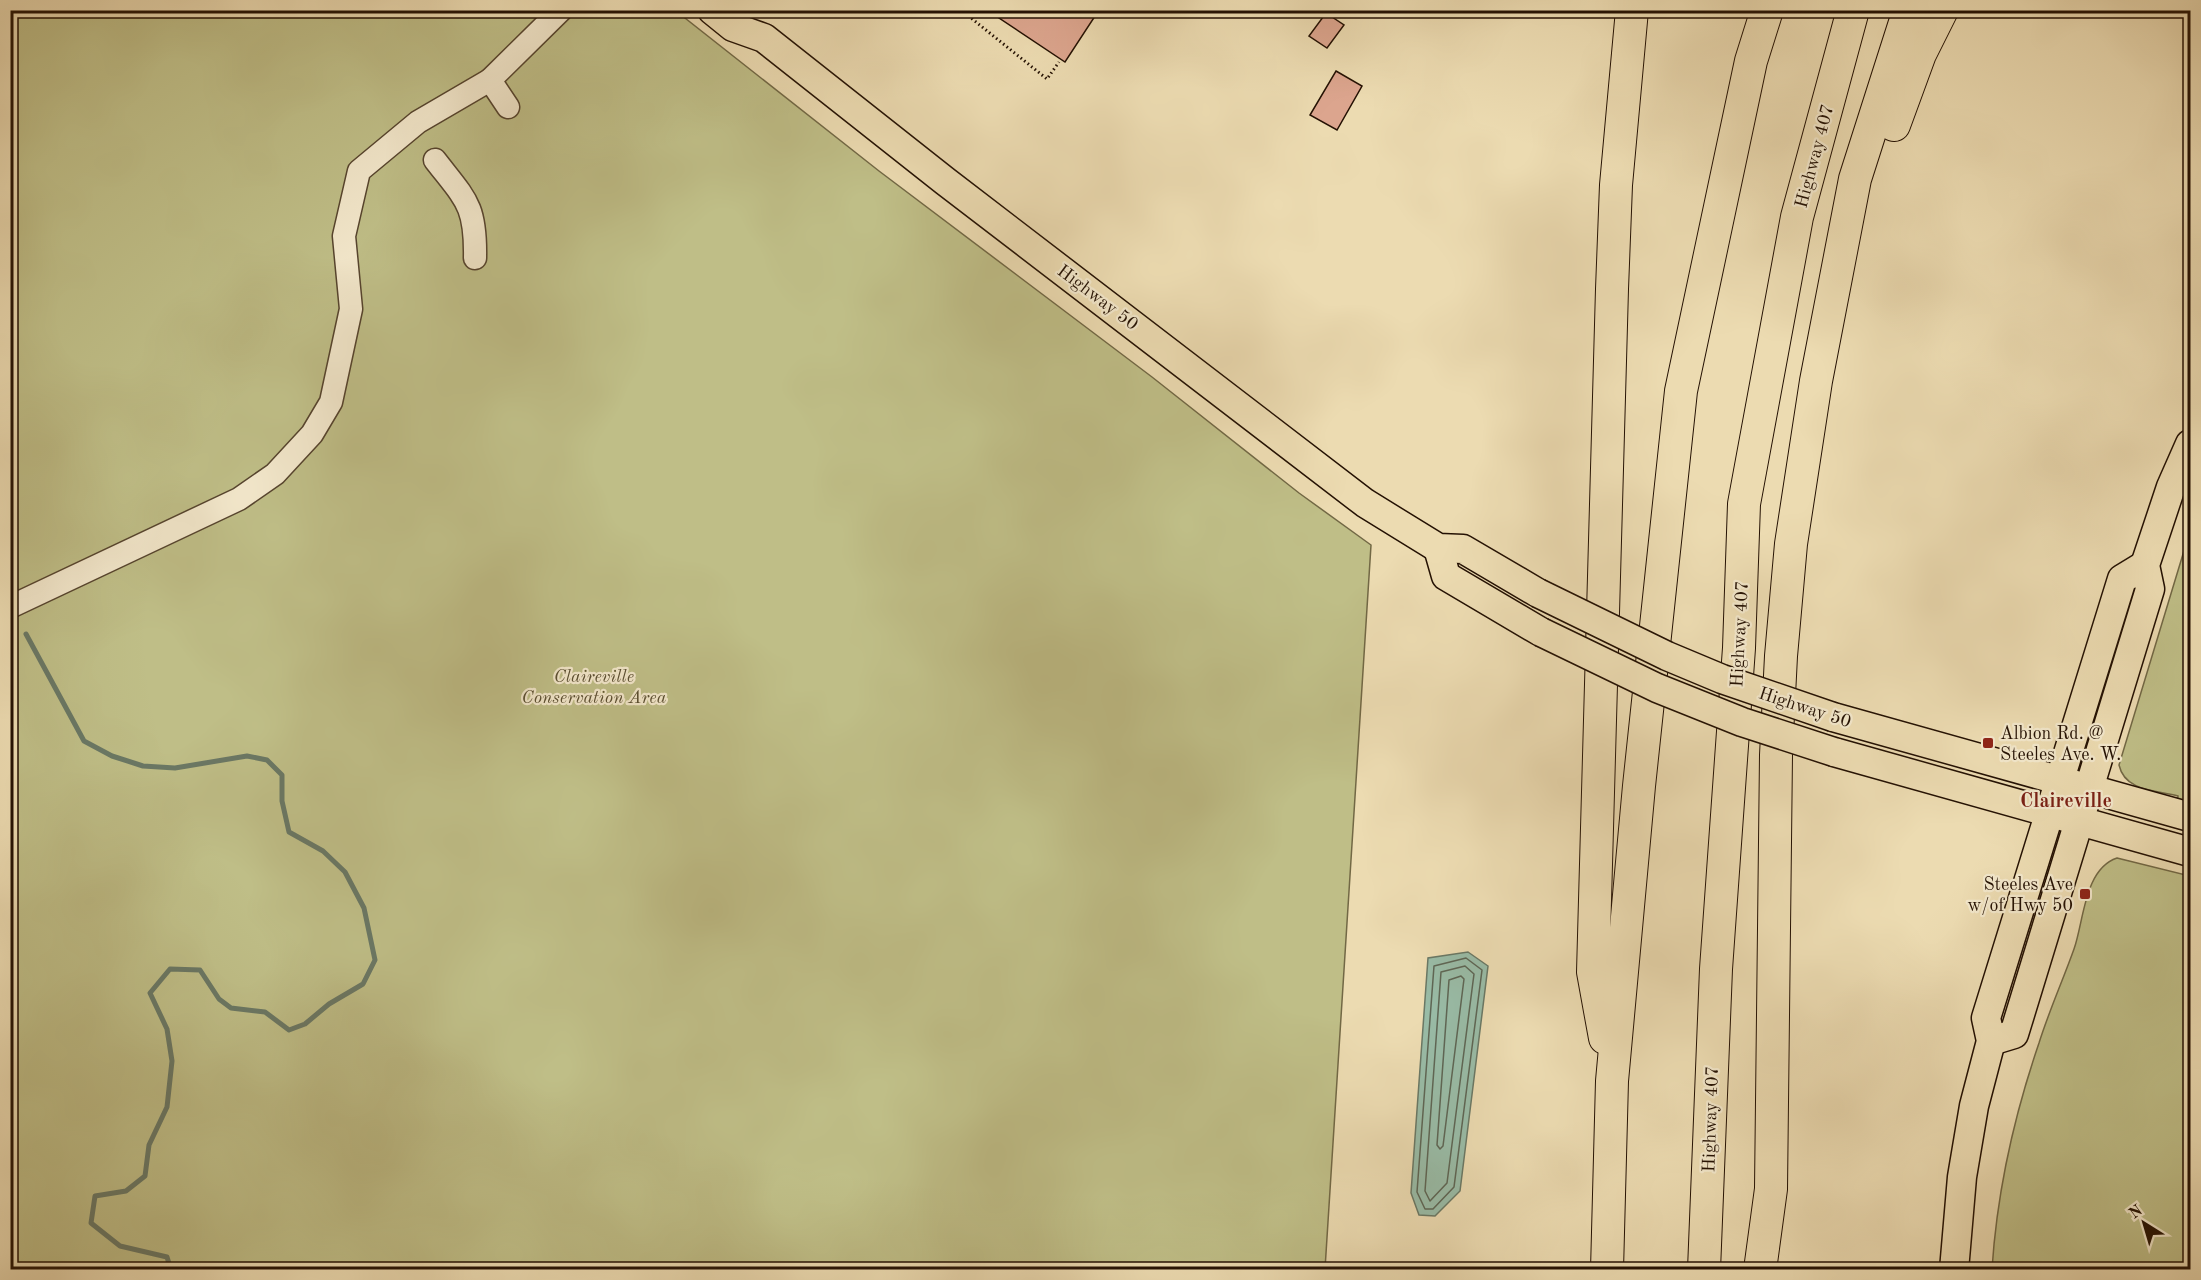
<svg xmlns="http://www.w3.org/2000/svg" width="2201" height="1280" viewBox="0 0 2201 1280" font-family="'Old Standard TT',serif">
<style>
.green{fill:#bfbe87;stroke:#726845;stroke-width:1.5}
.water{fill:#99bca7;stroke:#6a7865;stroke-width:1.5}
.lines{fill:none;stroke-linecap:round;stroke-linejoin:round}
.shore{stroke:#5e6655;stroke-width:1.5}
.stream{stroke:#6a7865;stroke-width:5}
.building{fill:#dca58e;stroke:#241103;stroke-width:1.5}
.minor-casing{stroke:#56442e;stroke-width:25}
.major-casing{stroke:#241103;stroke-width:31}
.highway-casing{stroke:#241103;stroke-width:34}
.path{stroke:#241103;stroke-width:3;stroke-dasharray:1.5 3;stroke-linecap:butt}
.minor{stroke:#f3e8cc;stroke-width:22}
.major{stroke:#ecdbb1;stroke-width:28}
.highway{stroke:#ecdbb1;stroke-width:32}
.major-bridge-casing{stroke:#241103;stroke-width:31;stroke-linecap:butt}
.major-bridge{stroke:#ecdbb1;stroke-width:28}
.poi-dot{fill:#8f2418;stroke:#f3e8cc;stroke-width:2}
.labels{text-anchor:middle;stroke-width:4.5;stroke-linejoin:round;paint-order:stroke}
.street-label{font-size:18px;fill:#241103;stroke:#f3e8cc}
.park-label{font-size:18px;font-style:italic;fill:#5a4e31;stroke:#f3e8cc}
.poi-label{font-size:18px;fill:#241103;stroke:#f3e8cc;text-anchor:start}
.neighbourhood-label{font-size:20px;font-weight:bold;fill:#7a1f14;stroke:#f3e8cc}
</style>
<rect width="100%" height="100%" fill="#ecdbb1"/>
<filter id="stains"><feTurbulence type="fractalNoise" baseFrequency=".00333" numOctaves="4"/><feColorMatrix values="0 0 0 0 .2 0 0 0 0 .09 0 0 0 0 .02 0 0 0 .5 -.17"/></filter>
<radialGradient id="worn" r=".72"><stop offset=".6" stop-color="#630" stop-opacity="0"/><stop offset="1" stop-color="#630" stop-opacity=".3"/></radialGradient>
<g class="green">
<path d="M11 11H676L879 171 1152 377 1299 493 1371 545 1325 1269H11Z"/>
<path d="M2190 531V806L2177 803 2178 796C2157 790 2125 792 2119 765Z"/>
<path d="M2117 858 2190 876V1269H1992C1997 1192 2014 1116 2039 1043 2049 1011 2063 980 2074 949 2084 921 2084 869 2117 858Z"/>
</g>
<path class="water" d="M1468 952 1488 966 1460 1191 1435 1216 1419 1215 1411 1193 1428 958Z"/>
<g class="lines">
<g class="shore">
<path d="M1466 958 1482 970 1454 1187 1433 1209H1425L1417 1192 1434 966Z"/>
<path d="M1465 966 1474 974 1447 1183 1430 1201 1425 1191 1441 972Z"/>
<path d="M1461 976 1464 979 1443 1146 1440 1149 1437 1145 1449 980Z"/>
</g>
<g class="stream">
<path d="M10 539 13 564"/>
<path d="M26 634 84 741 112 756 143 766 175 768 247 756 267 760 282 775V801L289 832 323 851 345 872 364 908 375 960 363 984 329 1004 305 1024 289 1030 265 1012 231 1008 219 999 200 970 170 969 150 993 167 1029 172 1061 167 1107 149 1145 145 1176 126 1191 95 1196 91 1223 120 1246 167 1257 171 1270"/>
</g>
</g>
<g class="building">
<path d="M987 10H1099L1065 62Z"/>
<path d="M1326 13 1344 25 1327 48 1309 36Z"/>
<path d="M1336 71 1362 86 1337 130 1310 115Z"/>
</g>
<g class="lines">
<defs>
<g id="minor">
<path d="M490 80 508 107"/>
<path d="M435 160C466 200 476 205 475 258"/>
<path d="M10 607 239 499 275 474 312 434 331 402 351 309 344 236 359 171 418 122 490 80 561 10"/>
</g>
<g id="major">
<path d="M712 10 733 27 764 38 945 181 1365 503 1438 548 1463 549 1538 593"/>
<path d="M1438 548 1446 576 1541 632"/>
<path d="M1833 717 2190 817"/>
<path d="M1834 752 2190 852"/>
<path d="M1991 1041 2014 1034 2150 589 2145 565 2171 487 2190 444"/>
<path d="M1954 1270 1962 1177 1974 1106 1991 1041 1986 1018 2122 579 2145 565"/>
</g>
<g id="highway">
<path d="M1894 125 1920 54 1942 10"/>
<path d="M1605 1038 1593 972 1612 289 1616 185 1632 10"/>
<path d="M1607 1270 1612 1081 1639 786 1681 391 1751 61 1767 10"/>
<path d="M1704 1270 1716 969 1739 648 1744 504 1797 217 1853 10"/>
<path d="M1760 1270 1771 1189 1776 755 1781 656 1791 544 1816 381 1855 179 1909 10"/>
</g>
</defs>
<use href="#minor" class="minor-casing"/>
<use href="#major" class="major-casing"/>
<use href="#highway" class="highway-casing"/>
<path class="path" d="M961 10 1047 79 1059 62"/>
<use href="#minor" class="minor"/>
<use href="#major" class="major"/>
<use href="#highway" class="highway"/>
<defs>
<g id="major-bridge">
<path d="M1538 593 1667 656 1722 679 1833 717"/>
<path d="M1541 632 1657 688 1742 722 1834 752"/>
</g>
</defs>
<use href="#major-bridge" class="major-bridge-casing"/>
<use href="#major-bridge" class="major-bridge"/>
</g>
<g class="poi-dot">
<rect x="1982" y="737" width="12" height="12" rx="3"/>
<rect x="2079" y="888" width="12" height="12" rx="3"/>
</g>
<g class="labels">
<g class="street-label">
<text transform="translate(1814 156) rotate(-75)" y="6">Highway 407</text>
<text transform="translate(1098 297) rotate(37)" y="6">Highway 50</text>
<text transform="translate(1739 634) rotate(-87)" y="6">Highway 407</text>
<text transform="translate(1805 707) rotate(18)" y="6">Highway 50</text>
<text transform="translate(1710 1119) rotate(-88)" y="6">Highway 407</text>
</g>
<g class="park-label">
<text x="594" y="682">Claireville<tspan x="594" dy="21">Conservation Area</tspan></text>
</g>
<g class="poi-label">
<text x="2000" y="739">Albion Rd. @<tspan x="2000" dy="21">Steeles Ave. W.</tspan></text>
<text x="2073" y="890" text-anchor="end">Steeles Ave<tspan x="2073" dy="21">w/of Hwy 50</tspan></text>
</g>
<g class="neighbourhood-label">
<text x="2066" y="807">Claireville</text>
</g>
</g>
<rect width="2201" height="1280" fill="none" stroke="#ecdbb1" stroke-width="36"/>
<rect x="12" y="12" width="2177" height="1256" fill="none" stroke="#241103" stroke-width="3"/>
<rect x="18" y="18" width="2165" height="1244" fill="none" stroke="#241103" stroke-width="1.5"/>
<g transform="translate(2144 1223) rotate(323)" stroke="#f3e8cc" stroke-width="4.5" paint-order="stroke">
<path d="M0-4.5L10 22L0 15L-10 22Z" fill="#241103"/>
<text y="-9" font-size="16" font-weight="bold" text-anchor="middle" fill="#241103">N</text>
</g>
<rect width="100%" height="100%" filter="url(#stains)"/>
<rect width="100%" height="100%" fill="url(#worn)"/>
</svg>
